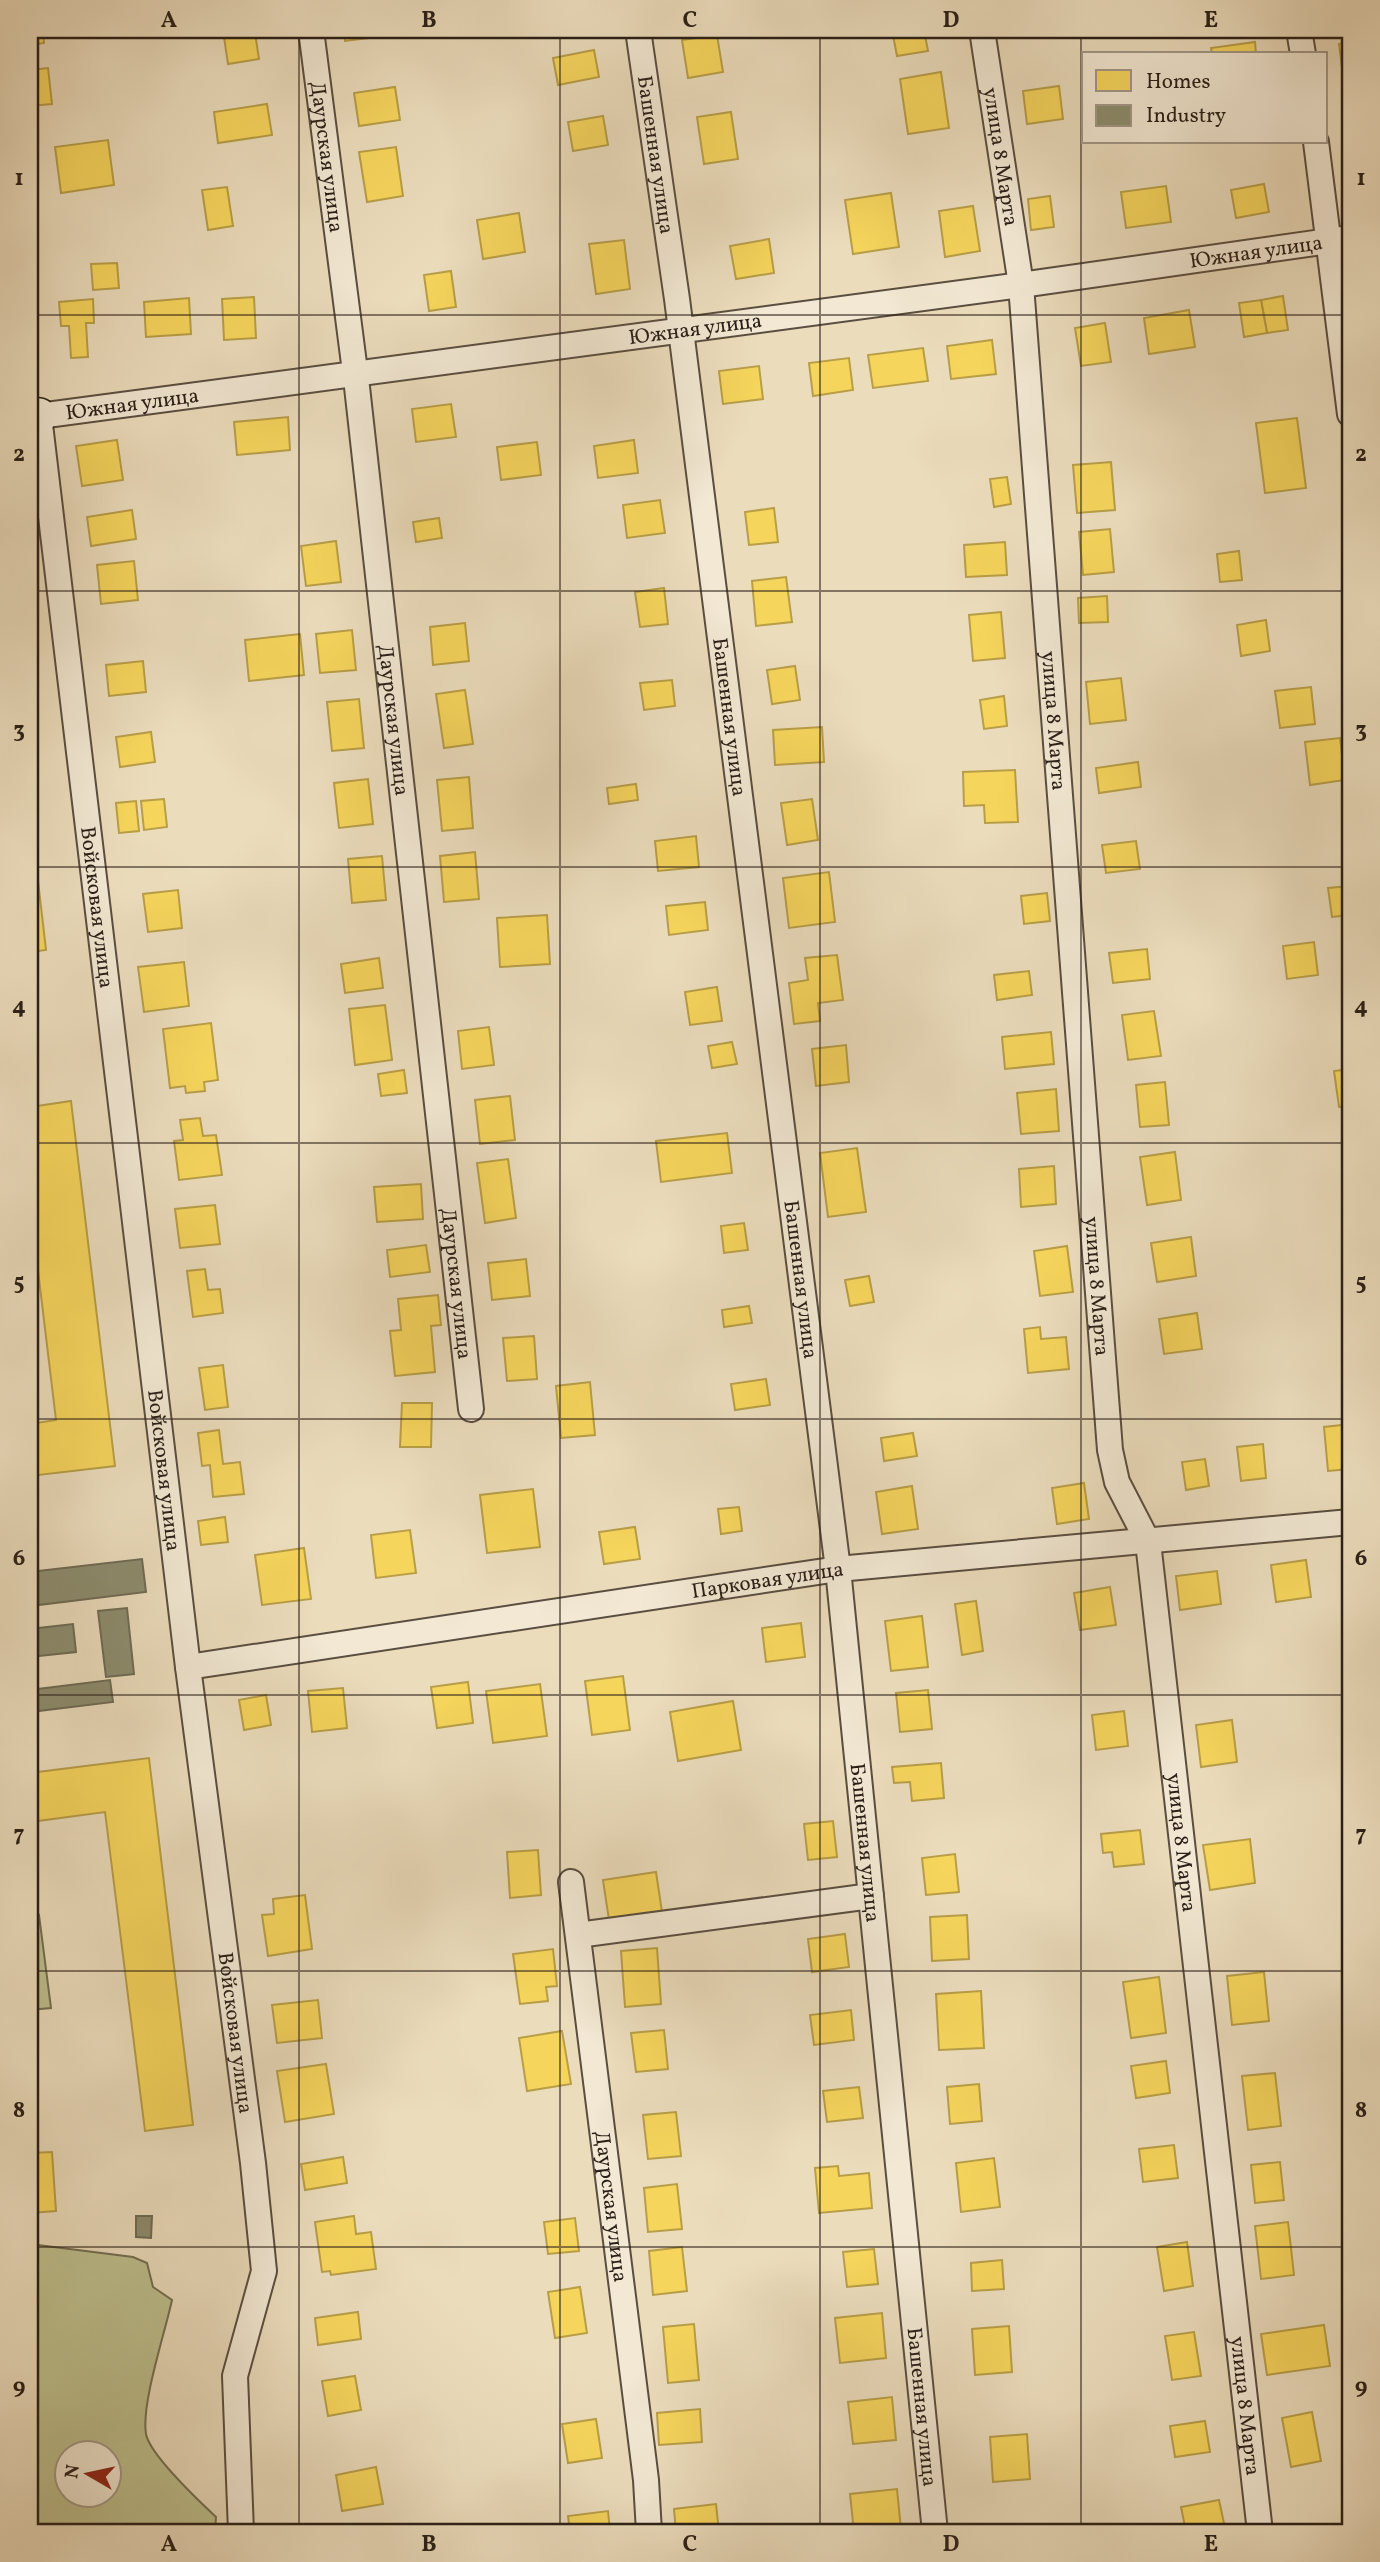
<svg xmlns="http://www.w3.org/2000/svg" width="1380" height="2562" viewBox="0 0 1380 2562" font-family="Vollkorn,serif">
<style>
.green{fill:#bdbf8d;stroke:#736f52;stroke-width:2;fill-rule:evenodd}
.homes{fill:#f6d55c;stroke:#b89e47;stroke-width:2}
.industry{fill:#8c8c6e;stroke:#6e6b54;stroke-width:2}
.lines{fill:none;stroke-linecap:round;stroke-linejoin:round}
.minor-casing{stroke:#5a4e40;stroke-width:28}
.secondary-casing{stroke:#291f17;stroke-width:38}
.minor{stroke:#f2e8d3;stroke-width:24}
.secondary{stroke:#f2e8d3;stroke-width:35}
.grid{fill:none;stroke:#291f17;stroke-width:2;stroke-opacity:0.55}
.labels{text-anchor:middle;stroke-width:7;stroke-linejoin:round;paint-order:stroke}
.street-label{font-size:21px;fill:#291f17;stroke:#f2e8d3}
.neatline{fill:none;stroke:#291f17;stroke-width:2.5}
.grid-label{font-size:23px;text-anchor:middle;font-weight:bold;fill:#291f17}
</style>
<rect width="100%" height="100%" fill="#ebdcbc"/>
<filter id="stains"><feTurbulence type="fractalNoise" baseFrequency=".00286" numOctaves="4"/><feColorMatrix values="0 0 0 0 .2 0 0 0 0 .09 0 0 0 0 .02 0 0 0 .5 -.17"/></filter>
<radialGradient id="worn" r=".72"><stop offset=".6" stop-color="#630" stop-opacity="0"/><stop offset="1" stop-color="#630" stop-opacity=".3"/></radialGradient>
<g class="green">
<path d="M39 1915 51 2008 30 2010V1917Z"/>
<path d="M30 2244 133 2257 147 2263 153 2287 172 2300C165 2333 141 2404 146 2434 150 2455 200 2502 216 2517L215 2532H30ZM66 2454H108V2496H66Z"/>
</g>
<g class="homes">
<path d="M30 30H43L44 43 30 45Z"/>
<path d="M344 30H386L387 36 345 41Z"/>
<path d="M892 30H924L928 51 897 56Z"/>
<path d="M255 33 259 59 228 64 224 37Z"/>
<path d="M717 35 723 72 688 78 682 40Z"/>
<path d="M1255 42 1256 54H1212L1211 48Z"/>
<path d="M1350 43V83L1344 84 1339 44Z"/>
<path d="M594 50 599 77 558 85 553 58Z"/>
<path d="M48 68 52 104 30 106V70Z"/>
<path d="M941 72 949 128 908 134 900 79Z"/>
<path d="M1059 86 1063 119 1027 124 1023 91Z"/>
<path d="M395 87 400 120 359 126 354 93Z"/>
<path d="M267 104 272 135 218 143 214 112Z"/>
<path d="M731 112 738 159 704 164 697 117Z"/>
<path d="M603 116 608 145 573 151 568 122Z"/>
<path d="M108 140 114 185 61 193 55 147Z"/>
<path d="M396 147 403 196 367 202 359 152Z"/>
<path d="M1264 184 1269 212 1236 218 1231 190Z"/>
<path d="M1166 186 1171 222 1126 228 1121 192Z"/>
<path d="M227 187 233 226 208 230 202 190Z"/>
<path d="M891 193 899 247 853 254 845 200Z"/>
<path d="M1050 196 1054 227 1031 230 1028 199Z"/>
<path d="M973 206 980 251 945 257 939 211Z"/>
<path d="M519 213 525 252 483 259 477 220Z"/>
<path d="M769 239 774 273 736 279 730 246Z"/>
<path d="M624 240 630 289 596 294 589 244Z"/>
<path d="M117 263 119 288 93 290 91 264Z"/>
<path d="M451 271 456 307 429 311 424 275Z"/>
<path d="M1283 296 1288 330 1267 333 1261 300Z"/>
<path d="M254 297 256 338 224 340 222 299Z"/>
<path d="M189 298 191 334 146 337 144 302Z"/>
<path d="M93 299 94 323H86L88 357 71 358 69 326H61L59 302Z"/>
<path d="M1261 300 1267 333 1244 337 1239 303Z"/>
<path d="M1189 310 1195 347 1149 354 1144 318Z"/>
<path d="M1105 323 1111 362 1081 366 1075 328Z"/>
<path d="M992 340 996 374 951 379 947 346Z"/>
<path d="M923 348 928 381 873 388 868 355Z"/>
<path d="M849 358 853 390 813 396 809 363Z"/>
<path d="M759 366 763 399 723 404 719 371Z"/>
<path d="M451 404 456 437 416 442 412 409Z"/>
<path d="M288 417 290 450 237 455 234 422Z"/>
<path d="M1297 418 1306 488 1265 493 1256 423Z"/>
<path d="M117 440 123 480 82 486 76 446Z"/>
<path d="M634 440 638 473 598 478 594 446Z"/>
<path d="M537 442 541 475 501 480 497 447Z"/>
<path d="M1111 462 1115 510 1077 513 1073 465Z"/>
<path d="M1007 477 1011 504 994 507 990 479Z"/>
<path d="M660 500 665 533 627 538 623 505Z"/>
<path d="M774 508 778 542 749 545 745 512Z"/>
<path d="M132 510 136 539 91 546 87 517Z"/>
<path d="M439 518 442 538 416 542 413 522Z"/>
<path d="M1110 529 1114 572 1083 575 1079 532Z"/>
<path d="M336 541 341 582 306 586 301 546Z"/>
<path d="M1005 542 1007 575 966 577 964 545Z"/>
<path d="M1239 551 1242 580 1220 582 1217 554Z"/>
<path d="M134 561 138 600 101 604 97 565Z"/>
<path d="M786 577 792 622 756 626 752 581Z"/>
<path d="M664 588 668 624 640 627 635 592Z"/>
<path d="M1107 596 1108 622 1079 623 1078 598Z"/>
<path d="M1001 612 1005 658 973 661 969 615Z"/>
<path d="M1266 620 1270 651 1241 656 1237 625Z"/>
<path d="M465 623 469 661 433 665 430 627Z"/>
<path d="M352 630 356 670 320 673 316 634Z"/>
<path d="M300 634 304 675 249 681 245 640Z"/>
<path d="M143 661 146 692 109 696 106 665Z"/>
<path d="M795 666 800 700 772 704 767 670Z"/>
<path d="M1121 678 1126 720 1090 724 1086 682Z"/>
<path d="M672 680 675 706 644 710 640 683Z"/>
<path d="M1311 687 1315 724 1280 728 1275 691Z"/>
<path d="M465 690 473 744 444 748 436 694Z"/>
<path d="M1004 696 1007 726 984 729 980 700Z"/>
<path d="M359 699 364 748 332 751 327 702Z"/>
<path d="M822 727 824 762 775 765 773 730Z"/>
<path d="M151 732 155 762 120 767 116 737Z"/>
<path d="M1340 738 1345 780 1310 785 1305 742Z"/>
<path d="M1138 762 1141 787 1099 793 1096 768Z"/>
<path d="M1015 770 1018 822 985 823 984 805 964 806 963 772Z"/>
<path d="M469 777 473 828 442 831 437 780Z"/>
<path d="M368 779 373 824 339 828 334 783Z"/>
<path d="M636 784 638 800 609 804 607 788Z"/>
<path d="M164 799 167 827 144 830 141 801Z"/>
<path d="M812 799 818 840 787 845 781 803Z"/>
<path d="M136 801 139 831 119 833 116 803Z"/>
<path d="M30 812 46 950 30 952Z"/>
<path d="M696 836 699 867 658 871 655 841Z"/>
<path d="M1136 841 1140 869 1106 873 1102 845Z"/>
<path d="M475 852 479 899 444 902 440 856Z"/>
<path d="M382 856 386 900 352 903 348 859Z"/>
<path d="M829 872 835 922 789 928 783 878Z"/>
<path d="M1350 886V915L1332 917 1328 888Z"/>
<path d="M178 890 182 928 148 932 143 894Z"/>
<path d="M1047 893 1050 921 1024 924 1021 896Z"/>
<path d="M705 902 708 930 669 935 666 906Z"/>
<path d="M547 915 550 964 500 967 497 918Z"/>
<path d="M1314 942 1318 975 1287 979 1283 946Z"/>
<path d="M1147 949 1150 979 1113 983 1109 953Z"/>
<path d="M837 955 843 1000 818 1003 820 1021 794 1024 789 983 808 980 805 958Z"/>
<path d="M379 958 383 988 345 993 341 964Z"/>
<path d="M184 962 189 1006 144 1012 138 967Z"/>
<path d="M1029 971 1032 995 997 1000 994 975Z"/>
<path d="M717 987 722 1021 690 1025 685 992Z"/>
<path d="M385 1005 392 1060 355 1065 349 1009Z"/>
<path d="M1154 1011 1161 1056 1128 1060 1122 1015Z"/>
<path d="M211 1023 218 1080 204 1082 205 1091 186 1093 185 1086 170 1088 163 1029Z"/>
<path d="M489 1027 494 1065 462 1069 458 1031Z"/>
<path d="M1051 1032 1054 1064 1005 1069 1002 1037Z"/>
<path d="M732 1042 737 1064 712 1068 708 1046Z"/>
<path d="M846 1045 849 1082 816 1086 812 1049Z"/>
<path d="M1350 1069V1106L1339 1107 1334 1071Z"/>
<path d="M404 1070 407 1093 381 1096 378 1074Z"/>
<path d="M1165 1082 1169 1125 1140 1127 1136 1085Z"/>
<path d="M1056 1089 1059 1131 1021 1134 1017 1093Z"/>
<path d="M510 1096 515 1140 480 1144 475 1100Z"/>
<path d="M71 1101 115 1466 30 1476V1424L56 1420 30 1204V1107Z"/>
<path d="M200 1118 203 1136 216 1135 222 1175 179 1180 174 1141 183 1140 180 1120Z"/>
<path d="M727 1133 732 1173 661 1182 656 1141Z"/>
<path d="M857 1148 866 1212 828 1217 820 1153Z"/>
<path d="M1175 1152 1181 1200 1147 1205 1140 1157Z"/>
<path d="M508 1159 516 1218 485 1223 477 1163Z"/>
<path d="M1054 1166 1056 1204 1021 1207 1019 1169Z"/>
<path d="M421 1184 423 1219 377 1222 374 1187Z"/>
<path d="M215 1205 220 1244 180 1248 175 1209Z"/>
<path d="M744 1223 748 1250 724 1253 721 1226Z"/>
<path d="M1191 1237 1196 1276 1157 1282 1151 1243Z"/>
<path d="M426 1245 430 1272 390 1277 387 1250Z"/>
<path d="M1067 1246 1073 1292 1040 1296 1034 1251Z"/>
<path d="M526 1259 530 1296 492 1300 488 1263Z"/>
<path d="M205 1269 208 1290 220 1289 223 1313 193 1317 187 1271Z"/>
<path d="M869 1276 874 1302 850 1306 845 1280Z"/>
<path d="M438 1295 441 1325 431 1326 435 1372 395 1376 390 1331 401 1330 398 1299Z"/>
<path d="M749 1306 752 1323 724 1327 722 1310Z"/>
<path d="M1197 1313 1202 1349 1164 1354 1159 1319Z"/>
<path d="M1040 1327 1041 1339 1066 1337 1069 1369 1028 1373 1024 1329Z"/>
<path d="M534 1336 537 1379 507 1381 503 1338Z"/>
<path d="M223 1365 228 1407 205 1410 199 1368Z"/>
<path d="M766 1379 770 1405 735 1410 731 1384Z"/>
<path d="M590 1382 595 1435 561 1438 556 1386Z"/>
<path d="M402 1403H432L431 1447H400Z"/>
<path d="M1350 1424V1469L1328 1471 1324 1427Z"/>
<path d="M219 1430 223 1464 240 1462 244 1494 213 1497 210 1465 202 1466 198 1433Z"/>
<path d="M913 1433 917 1456 884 1461 881 1438Z"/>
<path d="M1263 1444 1266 1478 1241 1481 1237 1447Z"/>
<path d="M1205 1459 1209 1486 1186 1490 1182 1462Z"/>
<path d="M1084 1483 1089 1519 1057 1524 1052 1488Z"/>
<path d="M912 1486 918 1529 882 1534 876 1492Z"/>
<path d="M533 1489 540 1547 487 1553 480 1495Z"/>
<path d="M739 1507 742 1531 721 1534 718 1509Z"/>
<path d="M225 1517 228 1542 201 1545 198 1521Z"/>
<path d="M635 1527 640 1559 604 1564 599 1532Z"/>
<path d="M410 1530 416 1573 376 1578 371 1535Z"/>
<path d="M304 1548 311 1599 262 1605 255 1555Z"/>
<path d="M1306 1560 1311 1597 1276 1602 1271 1565Z"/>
<path d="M1217 1571 1221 1604 1180 1610 1176 1576Z"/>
<path d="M1110 1587 1116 1625 1080 1630 1074 1593Z"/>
<path d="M976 1601 983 1651 962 1655 955 1604Z"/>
<path d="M922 1616 928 1667 891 1671 885 1621Z"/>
<path d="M801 1623 805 1657 766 1662 762 1628Z"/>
<path d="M623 1676 630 1730 592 1735 585 1681Z"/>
<path d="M468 1682 473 1723 437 1728 431 1687Z"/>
<path d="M540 1684 547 1736 493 1743 486 1691Z"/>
<path d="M343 1688 347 1728 312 1732 308 1691Z"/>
<path d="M928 1690 932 1729 900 1732 896 1693Z"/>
<path d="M266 1695 271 1725 244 1730 239 1700Z"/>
<path d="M733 1701 741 1750 678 1761 670 1712Z"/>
<path d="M1124 1711 1128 1746 1096 1750 1092 1715Z"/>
<path d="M1232 1720 1237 1762 1201 1767 1196 1725Z"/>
<path d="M149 1758 193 2125 145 2131 105 1812 30 1822V1773Z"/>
<path d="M941 1763 944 1798 912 1801 910 1782 894 1783 892 1767Z"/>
<path d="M833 1821 837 1857 808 1860 804 1824Z"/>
<path d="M1140 1830 1144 1864 1114 1867 1112 1852 1103 1853 1101 1834Z"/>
<path d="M1250 1839 1255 1883 1210 1890 1203 1845Z"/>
<path d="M538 1850 541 1895 510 1898 507 1852Z"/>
<path d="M955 1854 959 1892 926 1895 922 1858Z"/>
<path d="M656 1872 662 1912 609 1920 603 1880Z"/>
<path d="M305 1895 312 1949 268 1956 262 1915 274 1914 273 1899Z"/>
<path d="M967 1915 969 1959 932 1961 930 1917Z"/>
<path d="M845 1934 849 1967 812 1972 808 1939Z"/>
<path d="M657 1948 661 2004 625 2007 621 1951Z"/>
<path d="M553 1949 557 1986 546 1987 548 2001 520 2004 513 1954Z"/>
<path d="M1264 1972 1269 2021 1232 2025 1227 1976Z"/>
<path d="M1159 1977 1166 2033 1131 2038 1123 1982Z"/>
<path d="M981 1991 984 2048 939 2050 936 1994Z"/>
<path d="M318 2000 322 2038 277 2043 272 2005Z"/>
<path d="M851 2010 854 2040 814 2045 810 2015Z"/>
<path d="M664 2030 668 2069 636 2072 631 2033Z"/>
<path d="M562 2031 571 2084 527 2091 519 2038Z"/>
<path d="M1166 2061 1170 2093 1136 2098 1131 2066Z"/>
<path d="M326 2064 334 2114 285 2122 277 2071Z"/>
<path d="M1275 2073 1281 2126 1248 2130 1242 2076Z"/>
<path d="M979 2084 982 2121 950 2124 947 2087Z"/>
<path d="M859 2087 863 2118 827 2122 823 2091Z"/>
<path d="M676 2112 681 2156 648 2159 643 2115Z"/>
<path d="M1174 2145 1178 2178 1143 2182 1139 2149Z"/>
<path d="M52 2152 56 2211 30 2213V2153Z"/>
<path d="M343 2157 347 2183 305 2190 301 2164Z"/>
<path d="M994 2158 1000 2207 961 2212 956 2163Z"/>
<path d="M1280 2162 1284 2200 1255 2203 1251 2165Z"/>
<path d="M838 2166 839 2176 869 2173 872 2208 819 2213 815 2168Z"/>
<path d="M677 2184 682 2229 648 2232 644 2188Z"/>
<path d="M354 2216 356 2234 371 2232 376 2269 331 2275 330 2271 322 2272 315 2222Z"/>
<path d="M575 2218 579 2251 548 2254 544 2222Z"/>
<path d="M1288 2222 1294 2275 1261 2279 1255 2226Z"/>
<path d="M1187 2242 1193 2286 1164 2291 1157 2247Z"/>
<path d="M682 2247 687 2291 653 2295 649 2251Z"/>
<path d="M874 2249 878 2284 847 2287 843 2252Z"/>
<path d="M1002 2260 1004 2289 972 2291 971 2263Z"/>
<path d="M580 2287 587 2333 555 2338 548 2292Z"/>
<path d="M358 2312 361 2339 318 2345 315 2318Z"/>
<path d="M882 2313 886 2358 840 2363 835 2318Z"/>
<path d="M694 2324 699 2380 668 2383 663 2327Z"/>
<path d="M1324 2325 1330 2366 1267 2375 1261 2334Z"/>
<path d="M1009 2326 1012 2372 975 2375 972 2329Z"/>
<path d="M1194 2332 1201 2376 1172 2380 1165 2336Z"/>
<path d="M355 2376 361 2410 328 2416 322 2381Z"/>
<path d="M892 2397 896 2440 853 2444 848 2402Z"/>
<path d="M700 2409 702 2442 659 2445 657 2413Z"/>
<path d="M1312 2412 1321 2461 1291 2467 1282 2418Z"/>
<path d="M596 2419 602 2458 568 2463 562 2424Z"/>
<path d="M1205 2421 1210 2452 1175 2457 1170 2426Z"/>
<path d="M1027 2434 1030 2479 993 2482 990 2437Z"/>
<path d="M376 2467 383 2504 342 2511 336 2475Z"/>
<path d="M897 2489 901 2529 854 2532 850 2494Z"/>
<path d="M1219 2500 1225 2528 1186 2532 1181 2507Z"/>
<path d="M716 2504 719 2532H676L674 2509Z"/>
<path d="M608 2511 610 2532H570L568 2516Z"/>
</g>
<g class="industry">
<path d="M142 1559 146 1592 30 1606V1572Z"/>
<path d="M127 1608 134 1674 106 1677 98 1611Z"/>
<path d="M73 1624 76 1652 30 1657V1629Z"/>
<path d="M110 1680 113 1702 30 1712V1690Z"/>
<path d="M136 2216H152L151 2238 136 2237Z"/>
</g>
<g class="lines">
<defs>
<g id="minor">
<path id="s1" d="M311 30 357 387 471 1409"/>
<path id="s2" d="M638 30 677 299 838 1569 935 2532"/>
<path id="s3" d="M982 30 1021 285 1110 1450 1117 1482 1148 1542 1260 2532"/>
<path d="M1299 30 1303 54"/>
<path d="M1316 142 1350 414"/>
<path id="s4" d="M30 414 39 416 188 1667 253 2163 264 2271 235 2376 241 2532"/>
<path id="s5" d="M39 416 1021 285 1350 238"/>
<path id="s6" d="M188 1667 838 1569 1350 1522"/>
<path id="s7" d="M571 1882 646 2480 649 2532"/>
<path d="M578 1935 871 1896"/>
</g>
<path id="secondary" d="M30 415 39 416"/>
</defs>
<use href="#minor" class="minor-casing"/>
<use href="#secondary" class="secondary-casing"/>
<use href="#minor" class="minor"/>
<use href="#secondary" class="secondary"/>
</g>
<path class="grid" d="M299 30V2532M560 30V2532M820 30V2532M1081 30V2532M30 315H1350M30 591H1350M30 867H1350M30 1143H1350M30 1419H1350M30 1695H1350M30 1971H1350M30 2247H1350"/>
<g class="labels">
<g class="street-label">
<text dy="7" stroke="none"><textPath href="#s2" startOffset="126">Башенная улица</textPath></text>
<text dy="7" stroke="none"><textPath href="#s1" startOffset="128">Даурская улица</textPath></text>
<text dy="7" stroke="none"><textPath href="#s3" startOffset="128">улица 8 Марта</textPath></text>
<text dy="7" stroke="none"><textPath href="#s5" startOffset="1228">Южная улица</textPath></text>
<text dy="7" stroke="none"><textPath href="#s5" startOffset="662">Южная улица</textPath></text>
<text dy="7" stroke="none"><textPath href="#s5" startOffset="94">Южная улица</textPath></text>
<text dy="7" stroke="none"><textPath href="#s2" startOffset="693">Башенная улица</textPath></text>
<text dy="7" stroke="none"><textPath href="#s1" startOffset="695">Даурская улица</textPath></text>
<text dy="7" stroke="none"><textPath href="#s3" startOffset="695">улица 8 Марта</textPath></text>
<text dy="7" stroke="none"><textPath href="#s4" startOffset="504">Войсковая улица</textPath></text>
<text dy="7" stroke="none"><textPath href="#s2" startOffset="1260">Башенная улица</textPath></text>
<text dy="7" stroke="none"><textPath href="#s1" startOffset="1262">Даурская улица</textPath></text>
<text dy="7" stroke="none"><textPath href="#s3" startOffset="1262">улица 8 Марта</textPath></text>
<text dy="7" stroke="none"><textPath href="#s4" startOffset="1071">Войсковая улица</textPath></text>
<text dy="7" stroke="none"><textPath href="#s6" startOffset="586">Парковая улица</textPath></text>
<text dy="7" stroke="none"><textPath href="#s3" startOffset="1829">улица 8 Марта</textPath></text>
<text dy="7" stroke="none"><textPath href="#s2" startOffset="1827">Башенная улица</textPath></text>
<text dy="7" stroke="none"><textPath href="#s4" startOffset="1638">Войсковая улица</textPath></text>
<text dy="7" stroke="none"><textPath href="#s7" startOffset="327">Даурская улица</textPath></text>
<text dy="7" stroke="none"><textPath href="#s3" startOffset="2396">улица 8 Марта</textPath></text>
<text dy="7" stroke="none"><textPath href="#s2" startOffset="2394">Башенная улица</textPath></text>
</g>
</g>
<rect width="1380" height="2562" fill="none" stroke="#ebdcbc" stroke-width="77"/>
<rect x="1082" y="52" width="245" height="91" fill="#f2e8d3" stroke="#a29888" stroke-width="2"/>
<rect x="1096" y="70" width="35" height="21" fill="#f6d55c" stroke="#a29888" stroke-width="2"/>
<text x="1146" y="88" font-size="21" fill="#291f17">Homes</text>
<rect x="1096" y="105" width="35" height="21" fill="#8c8c6e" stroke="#a29888" stroke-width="2"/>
<text x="1146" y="122" font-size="21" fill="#291f17">Industry</text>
<g transform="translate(88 2474) rotate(279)"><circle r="33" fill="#f2e8d3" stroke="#a29888" stroke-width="2"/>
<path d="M0-5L12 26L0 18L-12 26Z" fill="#8f2418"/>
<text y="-10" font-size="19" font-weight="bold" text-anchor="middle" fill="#291f17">N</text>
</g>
<rect x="38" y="38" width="1304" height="2486" class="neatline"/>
<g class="grid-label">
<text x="169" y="27">A</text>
<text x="429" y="27">B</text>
<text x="690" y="27">C</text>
<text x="951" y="27">D</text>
<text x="1211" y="27">E</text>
<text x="19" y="185">1</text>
<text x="1361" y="185">1</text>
<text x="19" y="461">2</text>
<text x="1361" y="461">2</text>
<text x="19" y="737">3</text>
<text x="1361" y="737">3</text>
<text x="19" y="1013">4</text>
<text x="1361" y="1013">4</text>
<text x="19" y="1289">5</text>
<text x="1361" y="1289">5</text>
<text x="19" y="1565">6</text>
<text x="1361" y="1565">6</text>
<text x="19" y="1841">7</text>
<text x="1361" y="1841">7</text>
<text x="19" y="2117">8</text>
<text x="1361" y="2117">8</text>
<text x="19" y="2393">9</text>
<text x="1361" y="2393">9</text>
<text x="169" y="2551">A</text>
<text x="429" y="2551">B</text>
<text x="690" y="2551">C</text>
<text x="951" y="2551">D</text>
<text x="1211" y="2551">E</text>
</g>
<rect width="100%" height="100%" filter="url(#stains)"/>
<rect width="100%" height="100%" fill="url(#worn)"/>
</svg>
